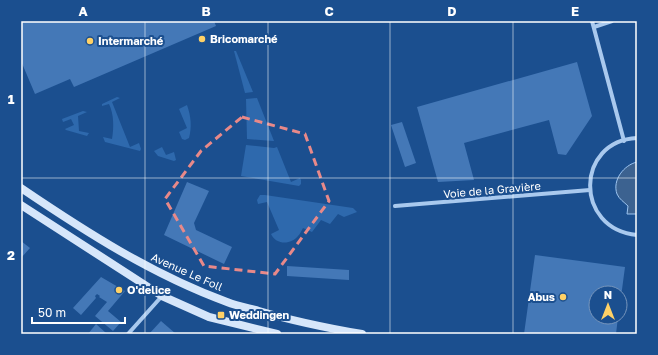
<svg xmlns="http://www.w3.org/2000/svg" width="658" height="355" viewBox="0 0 658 355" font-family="'Golos Text',sans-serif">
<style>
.green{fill:#2e69ad}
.water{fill:#3c6290;stroke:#9cc4f0}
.building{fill:#4478b7}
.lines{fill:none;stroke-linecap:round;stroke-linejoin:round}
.minor{stroke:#a9c9ee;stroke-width:4}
.secondary{stroke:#d6e6fa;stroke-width:8}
.marked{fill:none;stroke:#e88989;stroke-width:3;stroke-dasharray:8 5;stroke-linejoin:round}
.grid{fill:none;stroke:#fff;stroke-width:1;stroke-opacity:0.55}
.poi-dot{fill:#ffd166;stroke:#1b4f8f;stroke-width:1.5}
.labels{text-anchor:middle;stroke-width:4;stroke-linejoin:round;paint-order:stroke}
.poi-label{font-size:11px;font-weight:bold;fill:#fff;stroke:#1b4f8f;text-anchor:start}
.street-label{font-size:11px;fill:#fff;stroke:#1b4f8f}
.neatline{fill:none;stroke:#fff;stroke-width:1.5}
.grid-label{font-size:13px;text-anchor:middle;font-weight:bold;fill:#fff}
</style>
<rect width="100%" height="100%" fill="#1b4f8f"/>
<g class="green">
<path d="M234 51H236L253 92 245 93Z"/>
<path d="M117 97 120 98 112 102 130 147 139 143 141 149 140 151 105 142 103 137 112 139C114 128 114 114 109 104L102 106V104Z"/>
<path d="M257 98 274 141H273L247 139 246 99Z"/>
<path d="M187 105C191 116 192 127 189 138L185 140 182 139 179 132 187 128 179 109Z"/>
<path d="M83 111 87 112 78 116 79 131 89 133 87 136 66 130 65 129 74 125 71 119 63 122 62 119Z"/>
<path d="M246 145 274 148 277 147 291 182 300 178 301 180V184L299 186 241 176Z"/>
<path d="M162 147 166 155 174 152 176 160 174 161 158 156 154 151Z"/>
<path d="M260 195H265L353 208 357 212 344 217 338 214 330 224 321 220 312 232 303 228C302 230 300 234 298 236 291 245 276 245 271 234L279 230 267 202 258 204 257 200Z"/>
</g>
<path class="water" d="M637 162V214H627L628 206C624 202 619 199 617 194 612 180 624 165 637 162Z"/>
<g class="building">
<path d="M21 21H214L216 26 74 87 70 79 35 94 21 61Z"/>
<path d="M577 62 592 116 566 155 558 154 549 120 464 143 474 180 438 182 417 107Z"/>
<path d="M402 122 416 163 405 167 391 125Z"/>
<path d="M187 182 209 191 194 223 196 230 232 247 224 264 164 235Z"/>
<path d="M21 241 30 248 21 258Z"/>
<path d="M535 255 625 267 621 297 620 293H596V317H618L616 334H524Z"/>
<path d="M287 266 349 270V280L287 276Z"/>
<path d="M101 277 125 291 108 311 121 322 113 331 95 316 107 302 99 297 100 296 97 294 95 296 96 298 81 315 73 308Z"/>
<path d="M620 300 623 307 620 312Z"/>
<path d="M161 321 176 334H149Z"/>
<path d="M96 324 106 333 105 334H88Z"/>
</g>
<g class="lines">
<g class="minor">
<path d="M592 21 624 141"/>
<path d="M594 27 612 21"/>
<path d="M637 138C575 141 574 229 637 235"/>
<path d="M395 206 590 190"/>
<path d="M128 334 162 296"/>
</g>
<g class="secondary">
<path d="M21 188C86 232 153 275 227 302 237 306 248 308 259 311 293 321 327 328 362 334"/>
<path d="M21 205 162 296 209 317 277 334"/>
</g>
</g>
<path class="marked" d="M242 117 305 134 329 201 275 274 204 266 165 199 201 151Z"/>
<path class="grid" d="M145 21V334M268 21V334M390 21V334M513 21V334M21 178H637"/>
<g class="poi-dot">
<circle cx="202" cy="39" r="4"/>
<circle cx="90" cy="41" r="4"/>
<circle cx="119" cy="290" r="4"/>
<circle cx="563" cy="297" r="4"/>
<rect x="217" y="311" width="8" height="8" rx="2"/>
</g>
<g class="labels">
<g class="poi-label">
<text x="210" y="43">Bricomarché</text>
<text x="98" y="45">Intermarché</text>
<text x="127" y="294">O'delice</text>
<text x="555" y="301" text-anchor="end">Abus</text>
<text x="229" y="319">Weddingen</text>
</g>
<g class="street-label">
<text transform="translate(492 190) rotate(-5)" y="4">Voie de la Gravière</text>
<text transform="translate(187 272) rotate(24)" y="4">Avenue Le Foll</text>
</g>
</g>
<rect width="658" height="355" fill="none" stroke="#1b4f8f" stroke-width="44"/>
<g transform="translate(608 305)"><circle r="19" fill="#1b4f8f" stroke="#7695bc"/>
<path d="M0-3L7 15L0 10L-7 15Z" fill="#ffd166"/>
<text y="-6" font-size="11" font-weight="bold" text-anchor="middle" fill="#ffffff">N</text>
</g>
<path d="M32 317v6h93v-6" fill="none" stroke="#ffffff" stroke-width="2"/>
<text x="38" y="317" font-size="12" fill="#ffffff" stroke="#1b4f8f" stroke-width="3" paint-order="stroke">50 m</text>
<rect x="22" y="22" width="614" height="311" class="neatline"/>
<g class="grid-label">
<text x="83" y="16">A</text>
<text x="206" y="16">B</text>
<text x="329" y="16">C</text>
<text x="452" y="16">D</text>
<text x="575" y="16">E</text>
<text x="11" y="104">1</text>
<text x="11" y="260">2</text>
</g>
</svg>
